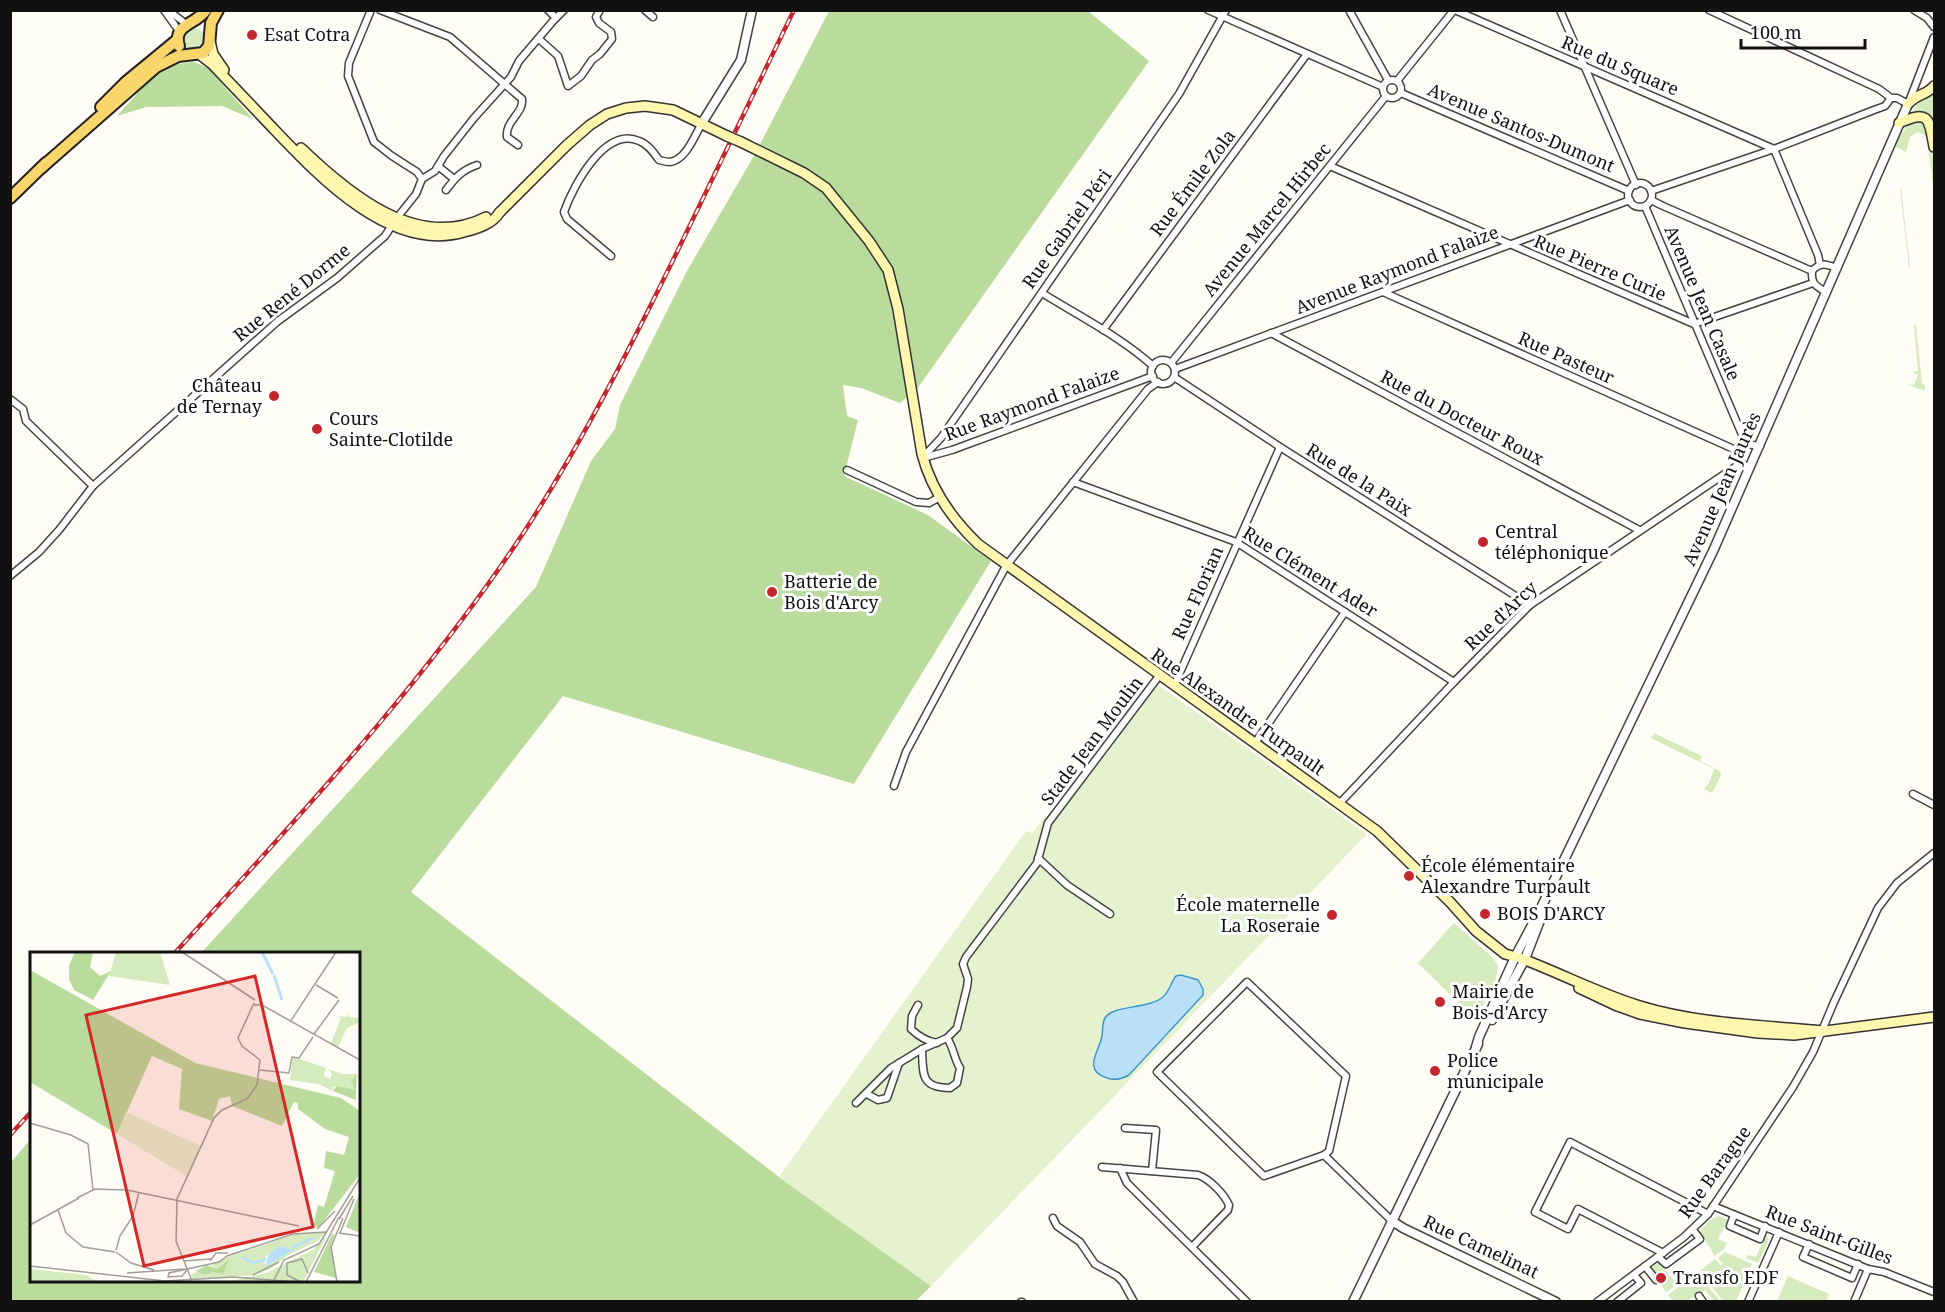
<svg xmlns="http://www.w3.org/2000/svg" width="1945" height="1312" viewBox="0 0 1945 1312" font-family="'Noto Serif',serif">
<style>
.green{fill:#d5ebbd}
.forest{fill:#b9dc9c}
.pitch{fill:#e6f2cf}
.water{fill:#b9e0f7;stroke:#3f96cf;stroke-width:1.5}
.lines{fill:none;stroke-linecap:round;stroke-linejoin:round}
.minor-casing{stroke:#444;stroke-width:9}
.tertiary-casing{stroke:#444;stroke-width:11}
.secondary-casing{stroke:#333;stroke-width:12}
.primary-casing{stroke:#222;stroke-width:14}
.minor{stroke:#fff;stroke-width:6}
.tertiary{stroke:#fff;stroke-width:8}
.secondary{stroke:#fff6b0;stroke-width:9}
.primary{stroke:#f9d66b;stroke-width:10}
.rail-casing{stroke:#c4262e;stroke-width:4.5}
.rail{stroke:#fff;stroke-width:2;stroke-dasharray:7;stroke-linecap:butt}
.secondary-bridge-casing{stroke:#333;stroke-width:12;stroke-linecap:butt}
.secondary-bridge{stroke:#fff6b0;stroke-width:9}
.poi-dot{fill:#c4262e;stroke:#fff;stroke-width:2}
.labels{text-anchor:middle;stroke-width:6;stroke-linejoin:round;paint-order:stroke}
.poi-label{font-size:18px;fill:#111;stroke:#fff;text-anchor:start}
.street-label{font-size:18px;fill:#111;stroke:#fff}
.inset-river{fill:none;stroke:#b9e0f7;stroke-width:3}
.inset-road{fill:none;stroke:#a09f9a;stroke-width:1.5}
.view{fill:#d62828;fill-opacity:0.15;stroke:#d62828;stroke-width:3}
.inset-edge{fill:none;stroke:#111;stroke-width:3}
</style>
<rect width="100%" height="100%" fill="#fffdf5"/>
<g class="green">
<circle cx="194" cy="39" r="11"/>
<path d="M1934 92V125L1932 117 1914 111 1916 104Z"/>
<path d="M1917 121 1926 125C1934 148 1934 168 1934 193L1927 136 1918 132 1910 137 1906 152 1894 146 1908 124Z"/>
<path d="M1901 188 1910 266 1909 267 1900 190Z"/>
<path d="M1914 325H1916L1922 384 1925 385V390L1919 389 1907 384 1914 385 1918 375 1912 372 1918 371Z"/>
<path d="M1654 733 1702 756 1700 761 1720 771 1721 775 1712 793 1704 789 1709 783 1714 769 1651 738Z"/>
<path d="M1454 923 1491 956 1498 965C1497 985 1487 1003 1473 1017L1418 963Z"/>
<path d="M1719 1216 1728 1220 1718 1239 1727 1243 1724 1249 1714 1256 1711 1249 1699 1232 1711 1219Z"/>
<path d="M1765 1236 1769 1239 1758 1263 1746 1258 1748 1255 1756 1257Z"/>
<path d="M1725 1252 1752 1264 1736 1301H1723L1700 1271 1715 1259 1721 1266 1723 1264 1718 1258Z"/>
<path d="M1659 1262 1673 1280 1681 1274 1685 1279 1666 1292 1650 1269Z"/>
<path d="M1697 1273 1720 1301H1714L1705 1290 1687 1301H1673L1668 1295Z"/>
<path d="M1788 1276 1829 1294 1826 1301H1777Z"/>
</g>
<g class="forest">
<path d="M829 11H1088L1149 61 917 389 900 403 861 388 843 385 847 416 858 420 844 476 928 515 991 561 854 784 563 696 411 892 779 1177 931 1286 916 1301H11L10 1163 31 1139 32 1280H358V954L201 953 536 587 591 461 615 429 620 405 687 271 755 154Z"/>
<path d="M193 62 207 67 253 119 222 106 146 107 117 116 142 88 168 65Z"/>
</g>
<path class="pitch" d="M1158 685 1367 834 931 1286 779 1177 1026 831 1032 833 1045 816 1054 822Z"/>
<path class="water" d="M1181 975 1198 980 1203 989V995L1129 1075C1122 1079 1115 1081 1107 1078 1082 1070 1099 1052 1102 1036 1103 1030 1102 1023 1105 1018 1114 1004 1149 1010 1164 996 1170 990 1171 982 1176 976Z"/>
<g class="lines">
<defs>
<g id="minor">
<path d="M164 10 179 31"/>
<path d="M168 10 186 24"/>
<path d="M371 10 349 63 348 76 374 142 392 156 417 172 422 179"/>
<path d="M380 10 450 37 522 99C524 113 505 121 507 137L518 145"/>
<path d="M548 10 556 18"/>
<path d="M645 10 653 17"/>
<path d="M1208 10 1383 87"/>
<path d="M1349 10 1388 80"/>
<path d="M1455 10 1774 149 1818 255 1820 265"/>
<path d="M1560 10 1636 185"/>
<path d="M1709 10 1879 89 1891 98H1897L1908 104 1934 37"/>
<path d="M1914 10 1927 18 1934 27"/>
<path d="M539 39 558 56 568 86 581 76 592 60 600 54 612 39 611 32 599 23 596 17 600 10"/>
<circle cx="1392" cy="89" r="9"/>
<path d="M1397 81 1454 10"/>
<path d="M1401 93 1629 191"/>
<path d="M438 166 454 179"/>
<path d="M1330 166 1694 324 1813 283"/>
<circle cx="1640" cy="195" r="12"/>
<path d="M446 190C455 178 462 170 477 165"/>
<path d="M1651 191 1774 149 1874 110 1885 106 1891 98"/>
<path d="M1651 200 1663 206 1812 271"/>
<path d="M1645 206 1746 444"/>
<path d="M611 256 567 219 564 212C573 186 605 126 639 141 648 144 654 153 659 160 663 161 666 162 670 162 686 160 695 135 702 123"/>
<path d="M1383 292 1738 451"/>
<path d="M1826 292C1816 286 1811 284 1812 271 1820 262 1826 264 1836 268"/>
<path d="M1042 293C1079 316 1121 337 1153 366"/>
<path d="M1103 330 1307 54"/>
<path d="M1271 333 1639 530"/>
<circle cx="1163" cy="372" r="12"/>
<path d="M1171 363 1386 96"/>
<path d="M1175 369 1630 200"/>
<path d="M1174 377 1280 447 1530 605"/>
<path d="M10 399 23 409 26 421 93 486"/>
<path d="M922 458 941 438 1179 94 1226 10"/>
<path d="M923 458 952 450 1153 376"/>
<path d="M1750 468C1741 465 1738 461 1738 451L1746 444 1760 446"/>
<path d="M847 470 916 502 929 503 940 497"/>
<path d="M1073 482 1236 542 1454 682"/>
<path d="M10 576 39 552 59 530 93 486 278 321 337 278 385 236 396 219 416 194 422 179 435 171 444 156 474 118 511 77 519 61 553 21 564 10"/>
<path d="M1174 686 1280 447"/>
<path d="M1255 743 1345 612"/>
<path d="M894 786 906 752 1006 566 1148 389 1158 382"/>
<path d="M1913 794 1934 805"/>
<path d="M1339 804 1454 682 1530 605 1741 463"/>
<path d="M1038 858 1067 885 1110 914"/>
<path d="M1247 982 1346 1076 1329 1151 1324 1155 1264 1176 1157 1072Z"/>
<path d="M918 1005 912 1016 911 1029C919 1037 926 1041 937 1043"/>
<path d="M922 1049C923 1075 921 1088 950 1088L957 1083 960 1068C954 1059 954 1048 947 1038"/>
<path d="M867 1094 878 1100 887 1098 899 1063"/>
<path d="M856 1103 891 1068 922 1049 947 1038 957 1028 967 987 968 979 963 964 966 957 1037 863 1048 823 1159 676"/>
<path d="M1125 1128 1156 1130 1152 1171"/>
<path d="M1324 1155 1392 1221"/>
<path d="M1102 1167 1198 1175C1210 1179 1224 1194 1229 1205L1228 1210 1192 1247"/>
<path d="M1120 1168 1127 1183 1247 1302"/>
<path d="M1713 1206 1868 1269 1884 1272 1934 1292"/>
<path d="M1734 1215 1730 1226 1760 1239 1765 1226"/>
<path d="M1053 1218 1057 1226 1080 1242 1095 1264 1117 1276 1123 1282 1134 1302"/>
<path d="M1809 1244 1803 1257 1852 1278 1858 1264"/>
<path d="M1663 1253 1578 1209 1568 1229 1535 1212 1570 1142 1708 1214"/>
<path d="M1658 1257 1666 1264 1700 1239 1693 1230"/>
<path d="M1645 1266 1656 1280"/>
<path d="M1699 1296 1703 1302"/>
<path d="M1021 1302H1022"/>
<path d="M1597 1302 1684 1237 1708 1214 1793 1087 1813 1052 1834 1002 1878 908 1897 883 1934 853"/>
<path d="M1617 1302 1641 1283 1634 1275"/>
<path d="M1748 1302 1779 1232"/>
<path d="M1854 1302 1868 1269"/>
</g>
<g id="tertiary">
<path d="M702 123 741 60 752 10"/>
<path d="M1492 1020 1525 959 1542 915"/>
<path d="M1476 1047 1479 1037 1515 957 1539 912 1714 549 1908 104"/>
<path d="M1392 1221 1403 1228 1556 1302"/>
<path d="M1353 1302 1478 1044"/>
</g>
<g id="secondary">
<path d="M210 41 213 54 224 70"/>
<path d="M199 54 212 64C231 84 250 104 269 124 315 172 389 254 464 232 476 229 493 224 499 213L567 145 590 125 607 114 626 108 645 106 673 110 727 136"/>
<path d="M1908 104C1917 93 1926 96 1934 86"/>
<path d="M1899 123C1930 109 1929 119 1934 147"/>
<path d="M741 142 804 173 826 188 869 241 888 270 898 309 922 454C931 489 952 519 978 544L1377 831 1450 902 1476 931 1505 954 1520 958C1560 973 1600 994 1640 1006 1699 1024 1762 1025 1823 1031"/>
<path d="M301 148C348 193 417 252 486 217"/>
<path d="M1579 988 1615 1005 1640 1014 1685 1023 1758 1033 1794 1035 1934 1017"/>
</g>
<g id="primary">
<path d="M179 46C172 24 196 25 206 10"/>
<path d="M101 107 126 82 177 40"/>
<path d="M41 168 156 67 178 56 203 53 209 46 211 23 218 10"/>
<path d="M10 198 46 163"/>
</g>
</defs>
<use href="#minor" class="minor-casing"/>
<use href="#tertiary" class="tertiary-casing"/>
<use href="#secondary" class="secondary-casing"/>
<use href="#primary" class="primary-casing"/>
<use href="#minor" class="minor"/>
<use href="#tertiary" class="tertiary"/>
<use href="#secondary" class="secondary"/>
<use href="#primary" class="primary"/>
<defs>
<g id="rail">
<path d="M174 954C297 818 423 685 524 532 582 443 630 348 677 252 716 172 755 91 794 10"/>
<path d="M10 1135 32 1111"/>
</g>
</defs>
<use href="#rail" class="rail-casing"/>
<use href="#rail" class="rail"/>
<defs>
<path id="secondary-bridge" d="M727 136 741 142"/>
</defs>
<use href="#secondary-bridge" class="secondary-bridge-casing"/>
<use href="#secondary-bridge" class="secondary-bridge"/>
</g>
<g class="poi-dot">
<circle cx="252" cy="35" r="6"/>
<circle cx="274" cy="396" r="6"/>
<circle cx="317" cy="429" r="6"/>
<circle cx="1483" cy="542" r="6"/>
<circle cx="772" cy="592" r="6"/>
<circle cx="1409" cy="876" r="6"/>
<circle cx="1485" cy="914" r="6"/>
<circle cx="1332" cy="915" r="6"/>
<circle cx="1440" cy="1002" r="6"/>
<circle cx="1435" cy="1071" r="6"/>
<circle cx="1661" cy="1278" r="6"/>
</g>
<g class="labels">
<g class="poi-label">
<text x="264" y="41">Esat Cotra</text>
<text x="262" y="392" text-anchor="end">Château<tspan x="262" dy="21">de Ternay</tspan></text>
<text x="329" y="425">Cours<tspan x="329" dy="21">Sainte-Clotilde</tspan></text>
<text x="1495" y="538">Central<tspan x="1495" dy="21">téléphonique</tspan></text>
<text x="784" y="588">Batterie de<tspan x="784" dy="21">Bois d'Arcy</tspan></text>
<text x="1421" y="872">École élémentaire<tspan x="1421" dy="21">Alexandre Turpault</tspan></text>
<text x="1320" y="911" text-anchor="end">École maternelle<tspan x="1320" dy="21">La Roseraie</tspan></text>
<text x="1497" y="920">BOIS D'ARCY</text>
<text x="1452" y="998">Mairie de<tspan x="1452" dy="21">Bois-d'Arcy</tspan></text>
<text x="1447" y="1067">Police<tspan x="1447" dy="21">municipale</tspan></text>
<text x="1673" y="1284">Transfo EDF</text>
</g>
<g class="street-label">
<text transform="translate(1620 66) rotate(23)" y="6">Rue du Square</text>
<text transform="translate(1521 128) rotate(23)" y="6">Avenue Santos-Dumont</text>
<text transform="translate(1193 183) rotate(-53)" y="6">Rue Émile Zola</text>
<text transform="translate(1267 220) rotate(-51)" y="6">Avenue Marcel Hirbec</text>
<text transform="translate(1067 229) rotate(-55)" y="6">Rue Gabriel Péri</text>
<text transform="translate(1600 268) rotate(23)" y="6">Rue Pierre Curie</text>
<text transform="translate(1397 270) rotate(-21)" y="6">Avenue Raymond Falaize</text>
<text transform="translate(292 293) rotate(-39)" y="6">Rue René Dorme</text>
<text transform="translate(1702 303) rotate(67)" y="6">Avenue Jean Casale</text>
<text transform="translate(1566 358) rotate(24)" y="6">Rue Pasteur</text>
<text transform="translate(1032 404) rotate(-20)" y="6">Rue Raymond Falaize</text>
<text transform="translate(1462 418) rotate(28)" y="6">Rue du Docteur Roux</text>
<text transform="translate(1359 480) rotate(32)" y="6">Rue de la Paix</text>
<text transform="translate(1722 489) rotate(-66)" y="6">Avenue Jean Jaurès</text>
<text transform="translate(1310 572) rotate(32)" y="6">Rue Clément Ader</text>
<text transform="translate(1198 593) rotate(-66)" y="6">Rue Florian</text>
<text transform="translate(1501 616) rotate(-43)" y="6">Rue d'Arcy</text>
<text transform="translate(1238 712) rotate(35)" y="6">Rue Alexandre Turpault</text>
<text transform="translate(1092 741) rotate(-53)" y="6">Stade Jean Moulin</text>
<text transform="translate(1715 1172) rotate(-54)" y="6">Rue Barague</text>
<text transform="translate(1829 1235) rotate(21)" y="6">Rue Saint-Gilles</text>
<text transform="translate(1481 1247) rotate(25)" y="6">Rue Camelinat</text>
</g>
</g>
<g transform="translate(30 952)">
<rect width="330" height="330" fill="#fffdf5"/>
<path d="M86 0H130L140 33 79 24ZM320 59 318 65 330 66V70L317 76 308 95 301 91 311 66 309 64 316 65ZM263 105 296 116 292 131 294 124 300 127 302 122 298 117 312 122H328L326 138 303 135 302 139 289 132 260 128ZM295 280 288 289 258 303 240 317 223 323 162 327 161 323 168 319 175 323 182 320 193 322 197 308 187 317 181 313 195 306 266 282ZM248 296 262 299 234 312 236 304ZM298 281 273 330H196L236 321 283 298ZM0 317 57 323 66 330H0Z" fill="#d5ebbd" fill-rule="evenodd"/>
<path d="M45 0H63L60 15 70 24 81 19 63 48 44 38 39 27V14ZM0 18 165 111 311 146 330 159V222L289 275 283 274 288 253 294 255 305 219 294 216 296 199 314 203 319 185 295 177 268 157V151L264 150 252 174 202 154 200 144 189 147 182 169 149 157 152 117 122 104 87 182 0 130ZM326 123V148L303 139 307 134 325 138 321 129ZM330 240V281L316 275ZM302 282 305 283 301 292 306 326 284 320ZM199 307 193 322 182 320 175 323 166 319 177 313 187 317Z" fill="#b9dc9c"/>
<path d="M96 160 171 194 158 225 87 182Z" fill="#e6f2cf"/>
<path d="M251 294 263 298 235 315 239 301Z" fill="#b9e0f7"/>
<path class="inset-river" d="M232 0 243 22M244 23 252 48M262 296 283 286M212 305 223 311 236 307"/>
<path class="inset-road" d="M152 0 225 48M286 33 308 46M224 53H232L330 108M260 70 306 0M284 82 309 48M230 118 259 121 262 105 269 106 283 85M0 171 41 183 58 192 63 238M47 246 65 237 97 238 269 274M28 258 36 281 53 295 85 300M309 267 323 244M0 273 49 246M287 277 305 259M309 281 330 284M310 281 324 247M146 289 162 329M146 290 147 247 184 166 192 158 217 147 227 133 230 108 212 94 208 86 224 51M86 298 90 284 103 264 109 240M86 300 101 311 124 318M153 309 181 307M180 309 186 301H198M0 314 135 329 203 325 267 330M157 318 152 324 138 325 139 321 189 310 197 304 263 282 296 280M97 321 155 317M223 323 249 310M244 328 254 308 289 292 330 226M271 330 257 323V311L272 307 278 321M276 330 309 265M307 330 301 295 313 266"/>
<path class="view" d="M225 24 283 275 114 314 56 63Z"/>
<rect width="330" height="330" class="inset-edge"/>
</g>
<rect width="1945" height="1312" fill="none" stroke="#111111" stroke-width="24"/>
<path d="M1741 39v9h124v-9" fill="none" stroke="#111111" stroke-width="3"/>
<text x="1750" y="39" font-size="18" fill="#111111" stroke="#ffffff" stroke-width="4.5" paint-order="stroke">100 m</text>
</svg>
